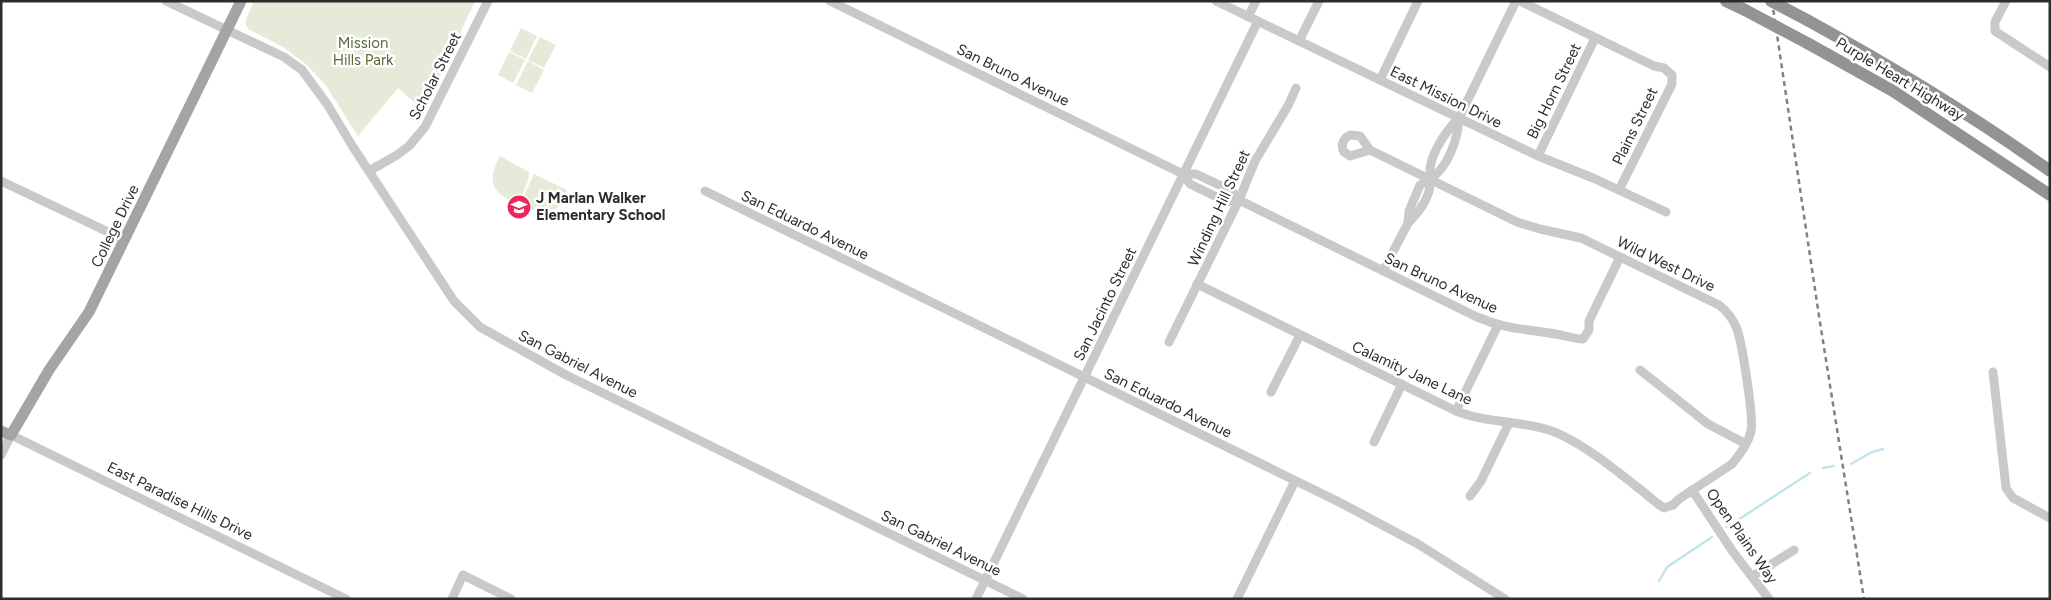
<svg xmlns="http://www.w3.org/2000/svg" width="2051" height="600" viewBox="0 0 2051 600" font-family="Figtree,sans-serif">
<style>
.green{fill:#e6ebd9}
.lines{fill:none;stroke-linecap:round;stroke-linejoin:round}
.stream{stroke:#c4e4ec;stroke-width:2.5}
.minor{stroke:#c9c9c9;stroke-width:9}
.major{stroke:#a4a4a4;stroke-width:11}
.highway{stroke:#939393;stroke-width:12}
.rail{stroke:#818181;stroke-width:2.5;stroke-dasharray:5 4;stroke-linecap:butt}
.highway-bridge{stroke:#939393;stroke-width:12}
.labels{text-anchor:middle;stroke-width:5;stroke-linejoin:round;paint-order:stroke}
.park-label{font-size:15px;fill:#586938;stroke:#fff}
.street-label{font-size:15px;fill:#2c2c2c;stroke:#fff}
.poi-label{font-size:15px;font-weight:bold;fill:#2c2c2c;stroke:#fff;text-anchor:start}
</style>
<rect width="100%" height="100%" fill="#fff"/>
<g class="green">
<path d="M254 1H475L424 111 398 88 358 136 326 86 307 65 283 47 248 29 245 22Z"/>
<path d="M521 28 537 36 526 59 510 51Z"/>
<path d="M540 37 556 45 544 68 528 60Z"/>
<path d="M509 52 525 60 513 83 498 75Z"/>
<path d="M528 61 544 70 532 93 516 85Z"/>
<path d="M500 156 529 172 528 181 518 204C492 193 486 182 500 156Z"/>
<path d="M534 174 567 190 561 204 551 213 541 214 520 204Z"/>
</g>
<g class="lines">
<g class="stream">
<path d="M1851 464 1872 452 1883 449"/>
<path d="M1823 468 1834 466"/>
<path d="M1727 527 1810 473"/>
<path d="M1659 581 1667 567 1712 537"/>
</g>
<g class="minor">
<path d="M166 1 284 57 302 70 327 104 353 147 454 301 480 327 566 375 1023 599"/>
<path d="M830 1 1183 174 1190 184 1227 202 1239 200"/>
<path d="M1216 1 1538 156 1593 178 1666 212"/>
<path d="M1520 1 1654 66 1664 68 1672 75V84L1619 190"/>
<path d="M2006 1 1995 22V31L2050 67"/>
<path d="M1248 17 1256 1"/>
<path d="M1299 41 1319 1"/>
<path d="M1380 80 1418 1"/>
<path d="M1538 156 1595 38"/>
<path d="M369 171 397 155 409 146 425 127 488 1"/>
<path d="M1183 174H1196L1232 191 1239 200 1477 317C1507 330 1530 329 1561 335 1569 337 1575 339 1583 339L1589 330V321L1620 257"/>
<path d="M1 181 125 240"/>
<path d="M705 191 1339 502 1418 544 1505 599"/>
<path d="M1408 223C1420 211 1432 196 1430 179 1448 168 1458 139 1459 118"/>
<path d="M1383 271 1408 223 1409 211 1420 185 1430 179C1427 158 1444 133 1459 118L1516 1"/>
<path d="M1197 284 1456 411C1488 424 1525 420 1557 433 1586 446 1613 468 1637 487 1647 494 1654 502 1664 508L1673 505 1679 499 1732 464C1740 454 1748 444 1751 431 1754 418 1742 343 1737 329 1733 319 1727 311 1719 305L1581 238 1540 229 1517 222 1370 150 1360 136 1350 135C1344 138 1340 144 1344 152L1350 156 1370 150"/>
<path d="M1169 342 1239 200 1255 161 1289 104 1296 88"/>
<path d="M1640 370 1708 424 1746 444"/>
<path d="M1993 372 2006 488 2013 498 2050 518"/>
<path d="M1271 392 1300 335"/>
<path d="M1456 411 1498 325"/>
<path d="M1374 442 1402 384"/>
<path d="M1 455 11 435 346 599"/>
<path d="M1692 490 1733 552 1769 599"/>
<path d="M1470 496 1481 481 1509 423"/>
<path d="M1753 576 1794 550"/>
<path d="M452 599 463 575 511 599"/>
<path d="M976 599 1258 21"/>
<path d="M1237 599 1295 481"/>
</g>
<path class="major" d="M1 431 11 435 49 370 89 312 241 1"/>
<g class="highway">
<path d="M1726 1 1745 10"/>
<path d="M1807 20C1891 66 1972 115 2050 171"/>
<path d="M1809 44 1893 91 2050 195"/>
</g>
<path class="rail" d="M1772 1 1819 316 1864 599"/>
<g class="highway-bridge">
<path d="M1771 1 1807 20"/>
<path d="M1745 10 1809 44"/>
</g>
</g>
<defs>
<symbol id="school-disc" viewBox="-11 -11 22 22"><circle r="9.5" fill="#ec2659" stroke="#fff"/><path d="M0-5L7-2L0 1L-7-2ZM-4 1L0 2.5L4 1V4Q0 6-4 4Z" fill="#fff"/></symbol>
</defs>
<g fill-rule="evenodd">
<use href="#school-disc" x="505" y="193" width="28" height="28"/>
</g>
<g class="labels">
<g class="park-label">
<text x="363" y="48">Mission<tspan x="363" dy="17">Hills Park</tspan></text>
</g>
<g class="street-label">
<text transform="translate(1013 75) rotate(26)" y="5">San Bruno Avenue</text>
<text transform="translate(435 76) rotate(-63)" y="5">Scholar Street</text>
<text transform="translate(1900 79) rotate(31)" y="5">Purple Heart Highway</text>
<text transform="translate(1554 91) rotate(-64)" y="5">Big Horn Street</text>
<text transform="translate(1446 97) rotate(26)" y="5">East Mission Drive</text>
<text transform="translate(1635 126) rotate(-64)" y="5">Plains Street</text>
<text transform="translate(1219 208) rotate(-65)" y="5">Winding Hill Street</text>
<text transform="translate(805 225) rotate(26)" y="5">San Eduardo Avenue</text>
<text transform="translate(115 226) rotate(-64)" y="5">College Drive</text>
<text transform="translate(1666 264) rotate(26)" y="5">Wild West Drive</text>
<text transform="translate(1441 283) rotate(25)" y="5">San Bruno Avenue</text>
<text transform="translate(1105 304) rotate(-64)" y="5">San Jacinto Street</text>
<text transform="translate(578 364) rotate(27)" y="5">San Gabriel Avenue</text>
<text transform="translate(1412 373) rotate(25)" y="5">Calamity Jane Lane</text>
<text transform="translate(1168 403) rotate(26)" y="5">San Eduardo Avenue</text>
<text transform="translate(180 501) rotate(26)" y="5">East Paradise Hills Drive</text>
<text transform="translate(1742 536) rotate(55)" y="5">Open Plains Way</text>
<text transform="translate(941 543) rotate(26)" y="5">San Gabriel Avenue</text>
</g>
<g class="poi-label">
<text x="536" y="203">J Marlan Walker<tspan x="536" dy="17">Elementary School</tspan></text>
</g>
</g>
<rect width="2051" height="600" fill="none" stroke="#2c2c2c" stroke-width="5"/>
</svg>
